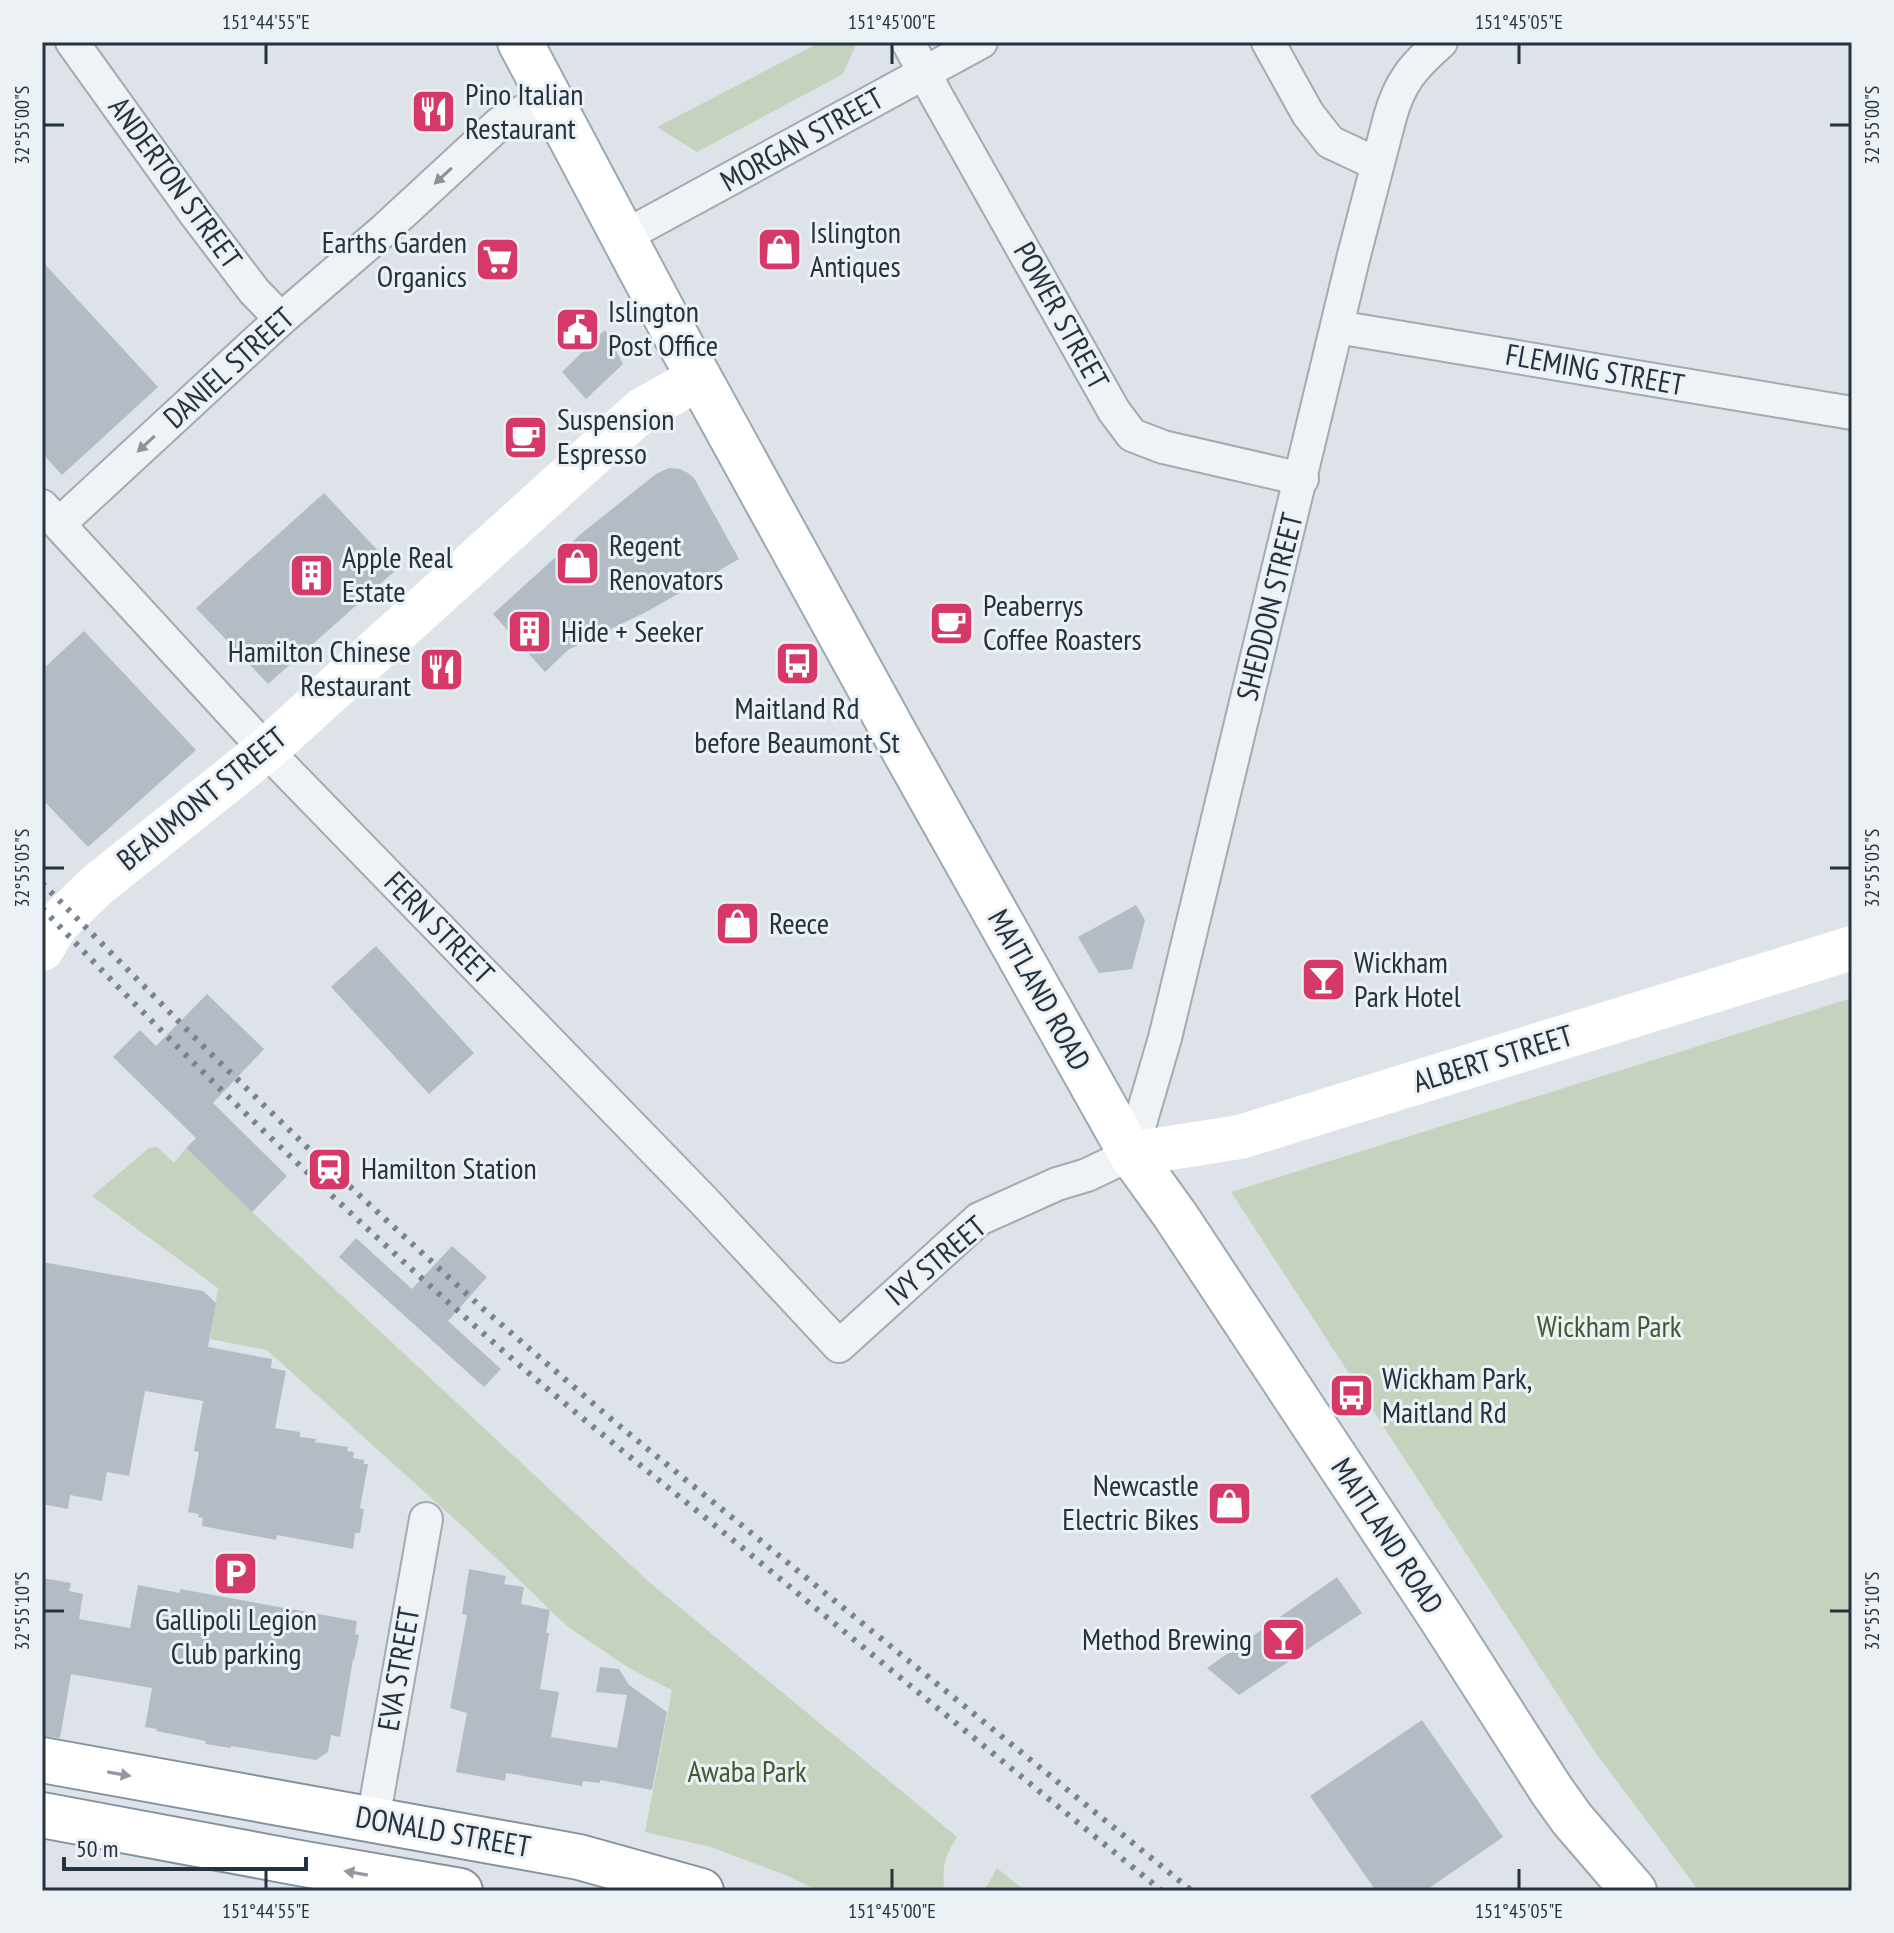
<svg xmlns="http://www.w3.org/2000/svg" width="1894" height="1933" viewBox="0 0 1894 1933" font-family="'PT Sans Narrow',sans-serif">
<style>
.green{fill:#c5d2bd}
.building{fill:#b3bcc5}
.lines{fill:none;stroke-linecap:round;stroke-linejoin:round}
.minor-casing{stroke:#a2aab2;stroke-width:36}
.primary-casing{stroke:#9ba9b4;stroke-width:48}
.trunk-casing{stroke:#83929f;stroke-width:48}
.minor{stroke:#eff3f6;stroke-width:32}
.secondary{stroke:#fff;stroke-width:44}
.primary{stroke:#fff;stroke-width:44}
.trunk{stroke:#fff;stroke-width:44}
.rail{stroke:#758492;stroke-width:6;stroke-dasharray:4 8;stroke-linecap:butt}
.oneway{fill:#8a929a}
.oneway2{fill:#92989f}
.ticks{fill:none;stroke:#25323f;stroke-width:3}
.labels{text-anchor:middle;stroke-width:6;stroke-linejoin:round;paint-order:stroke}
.poi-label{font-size:30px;fill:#25323f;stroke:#ecf1f5;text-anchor:start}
.street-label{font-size:30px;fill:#25323f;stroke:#ecf1f5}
.park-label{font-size:30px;fill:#405b32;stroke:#ecf1f5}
.neatline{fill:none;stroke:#25323f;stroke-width:3}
.ticks-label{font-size:20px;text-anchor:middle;fill:#25323f}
</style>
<rect width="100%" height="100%" fill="#dde3e8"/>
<g class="green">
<path d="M821 42H857L843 74 697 152 657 127Z"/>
<path d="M1852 998V1891H1699L1595 1752 1231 1192Z"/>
<path d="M157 1147 174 1163 186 1148 252 1212 649 1582 957 1837C943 1859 943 1865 944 1891H820L783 1874 711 1847 645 1832 672 1690 629 1668 568 1627 469 1532 267 1350 210 1339 218 1288 92 1196 149 1148Z"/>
<path d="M997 1868 1025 1891H984Z"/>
</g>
<g class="building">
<path d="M42 261 158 387 62 475 42 453Z"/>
<path d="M605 330 623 364 586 399 562 372Z"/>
<path d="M669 468 680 469 688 473 694 478 739 559 648 611 568 650 545 672 493 614 582 533 656 474Z"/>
<path d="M324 493 396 570 268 684 196 608Z"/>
<path d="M84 631 196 750 88 847 42 799V670Z"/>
<path d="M1136 905 1145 920 1132 969 1099 973 1078 937Z"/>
<path d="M376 946 474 1053 429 1094 331 987Z"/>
<path d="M207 994 264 1049 213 1103 287 1176 252 1212 186 1148 196 1138 113 1057 140 1030 156 1046Z"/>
<path d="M356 1238 412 1289 452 1246 487 1277 448 1321 501 1369 484 1387 339 1257Z"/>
<path d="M42 1262 203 1291 216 1303 208 1347 272 1359 271 1368 286 1371 275 1428 300 1432V1437L316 1439 315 1442 348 1447 347 1451 354 1452 353 1458 364 1460V1464H368L360 1508 364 1509 360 1533H355L353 1549 277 1535 276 1540 202 1526 203 1518 198 1517 199 1514 188 1512 199 1452 194 1451 203 1401 145 1391 129 1476 107 1472 102 1501 70 1495 68 1509 42 1504Z"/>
<path d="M469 1569 506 1576 504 1584 524 1587 521 1604 550 1610 546 1633H549L540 1689 559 1692 551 1737 617 1748 627 1695 596 1692 600 1667 619 1669 629 1685 667 1712 652 1790 600 1780V1783L583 1781 582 1786 506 1773 505 1781 456 1772 467 1713 450 1708 467 1615 462 1614Z"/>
<path d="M1337 1577 1362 1613 1239 1695 1207 1668Z"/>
<path d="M42 1578 71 1583 69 1591 83 1594 79 1619 130 1628 138 1585 180 1593V1589L357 1621 355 1634 359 1635 354 1660 353 1659 340 1737 331 1735 328 1752 316 1760 231 1746V1748L205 1744 206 1741 156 1731 157 1729 145 1727 152 1688 71 1674 60 1738 42 1736Z"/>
<path d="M1422 1720 1503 1837 1425 1891H1376L1310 1796Z"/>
</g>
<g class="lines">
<defs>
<g id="minor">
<path d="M72 42 194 212 254 291 281 319"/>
<path d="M908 42 936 95 1114 411 1132 435 1163 447 1302 479"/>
<path d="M1268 42 1308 114 1330 142 1377 164"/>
<path d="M623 237 981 42"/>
<path d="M1337 327 1852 413"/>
<path d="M42 506 266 750 703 1200 839 1346 979 1219 1057 1184 1087 1175 1131 1154 1165 1038 1353 259 1390 117C1400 81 1414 66 1441 42"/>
<path d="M59 524 281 319 383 231 500 123 551 98"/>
<path d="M373 1820 426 1519"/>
</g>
<path id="primary" d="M520 42 676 336 901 745 1131 1154 1175 1215 1442 1619 1552 1791 1572 1819 1634 1891"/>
<g id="trunk">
<path d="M42 1760 579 1857 701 1891"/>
<path d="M42 1815 299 1863 460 1891"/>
</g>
</defs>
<use href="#minor" class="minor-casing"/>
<use href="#primary" class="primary-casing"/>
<use href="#trunk" class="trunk-casing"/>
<use href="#minor" class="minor"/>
<g class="secondary">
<path d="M42 949 57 924 96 886 266 750 642 410 699 378"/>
<path d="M1131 1154 1240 1137 1852 948"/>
</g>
<use href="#primary" class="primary"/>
<use href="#trunk" class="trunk"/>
<g class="rail">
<path d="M42 883 207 1050 309 1149 481 1307 617 1424 1192 1891"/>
<path d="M42 908C188 1062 342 1209 501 1349 582 1420 667 1486 750 1554 887 1667 1024 1779 1162 1891"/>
</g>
</g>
<defs><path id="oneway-solid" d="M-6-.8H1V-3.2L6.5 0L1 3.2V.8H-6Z" transform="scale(2)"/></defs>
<g class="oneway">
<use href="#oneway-solid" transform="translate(443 176) rotate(137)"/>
<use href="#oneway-solid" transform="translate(146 444) rotate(137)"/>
</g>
<g class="oneway2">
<use href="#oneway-solid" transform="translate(119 1774) rotate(10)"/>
<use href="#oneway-solid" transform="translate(356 1873) rotate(-170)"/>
</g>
<path class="ticks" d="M266 44V64M892 44V64M1519 44V64M44 125H64M1830 125H1850M44 868H64M1830 868H1850M44 1611H64M1830 1611H1850M266 1869V1889M892 1869V1889M1519 1869V1889"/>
<defs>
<symbol id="restaurant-square" viewBox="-11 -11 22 22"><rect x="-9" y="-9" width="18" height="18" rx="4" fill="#d63867" stroke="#ecf1f5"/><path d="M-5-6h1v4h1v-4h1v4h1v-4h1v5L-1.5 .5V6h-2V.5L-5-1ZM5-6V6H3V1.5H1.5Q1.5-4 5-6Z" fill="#fff"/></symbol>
<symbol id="shop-square" viewBox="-11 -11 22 22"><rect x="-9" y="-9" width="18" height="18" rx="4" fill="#d63867" stroke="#ecf1f5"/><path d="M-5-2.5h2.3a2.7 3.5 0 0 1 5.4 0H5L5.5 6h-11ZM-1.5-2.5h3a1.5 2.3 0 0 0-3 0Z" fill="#fff"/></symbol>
<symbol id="supermarket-square" viewBox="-11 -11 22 22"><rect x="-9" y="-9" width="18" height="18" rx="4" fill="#d63867" stroke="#ecf1f5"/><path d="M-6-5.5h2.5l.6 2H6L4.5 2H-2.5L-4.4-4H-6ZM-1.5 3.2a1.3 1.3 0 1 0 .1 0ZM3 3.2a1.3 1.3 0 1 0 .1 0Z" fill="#fff"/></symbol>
<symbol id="civic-square" viewBox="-11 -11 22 22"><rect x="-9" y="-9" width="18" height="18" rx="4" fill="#d63867" stroke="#ecf1f5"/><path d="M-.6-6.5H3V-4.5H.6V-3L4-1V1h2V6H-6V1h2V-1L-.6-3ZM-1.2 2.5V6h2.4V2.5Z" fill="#fff"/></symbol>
<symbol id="cafe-square" viewBox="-11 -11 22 22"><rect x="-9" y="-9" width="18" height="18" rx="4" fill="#d63867" stroke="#ecf1f5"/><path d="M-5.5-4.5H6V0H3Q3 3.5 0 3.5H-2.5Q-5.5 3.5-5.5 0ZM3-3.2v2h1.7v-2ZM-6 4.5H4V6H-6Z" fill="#fff"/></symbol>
<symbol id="building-square" viewBox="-11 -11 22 22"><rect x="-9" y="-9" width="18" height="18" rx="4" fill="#d63867" stroke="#ecf1f5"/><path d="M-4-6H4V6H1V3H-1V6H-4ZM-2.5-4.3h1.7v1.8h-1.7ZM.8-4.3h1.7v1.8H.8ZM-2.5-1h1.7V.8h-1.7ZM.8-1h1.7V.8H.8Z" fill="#fff"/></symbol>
<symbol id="bus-square" viewBox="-11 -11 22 22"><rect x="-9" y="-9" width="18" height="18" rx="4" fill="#d63867" stroke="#ecf1f5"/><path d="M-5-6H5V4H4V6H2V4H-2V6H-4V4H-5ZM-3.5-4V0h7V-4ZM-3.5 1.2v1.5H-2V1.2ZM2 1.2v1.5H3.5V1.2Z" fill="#fff"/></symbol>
<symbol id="bar-square" viewBox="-11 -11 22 22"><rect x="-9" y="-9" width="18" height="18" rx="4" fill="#d63867" stroke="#ecf1f5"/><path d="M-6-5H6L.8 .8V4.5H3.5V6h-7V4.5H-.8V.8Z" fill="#fff"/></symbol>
<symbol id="station-square" viewBox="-11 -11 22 22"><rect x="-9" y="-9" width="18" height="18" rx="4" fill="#d63867" stroke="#ecf1f5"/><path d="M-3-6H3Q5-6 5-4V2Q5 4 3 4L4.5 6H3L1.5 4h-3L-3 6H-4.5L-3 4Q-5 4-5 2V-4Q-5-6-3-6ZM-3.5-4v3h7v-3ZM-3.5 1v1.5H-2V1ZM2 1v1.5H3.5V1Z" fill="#fff"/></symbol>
<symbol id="parking-square" viewBox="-11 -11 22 22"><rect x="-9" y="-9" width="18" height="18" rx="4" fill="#d63867" stroke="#ecf1f5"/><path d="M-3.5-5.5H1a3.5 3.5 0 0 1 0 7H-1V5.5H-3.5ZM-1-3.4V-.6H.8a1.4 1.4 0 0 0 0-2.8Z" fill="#fff"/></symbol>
</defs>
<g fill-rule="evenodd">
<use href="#restaurant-square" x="408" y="86" width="51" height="51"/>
<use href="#shop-square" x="754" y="224" width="51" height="51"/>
<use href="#supermarket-square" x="472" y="234" width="51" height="51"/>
<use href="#civic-square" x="552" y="304" width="51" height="51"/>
<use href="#cafe-square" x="500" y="412" width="51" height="51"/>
<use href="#shop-square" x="552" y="538" width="51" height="51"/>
<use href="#building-square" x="286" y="550" width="51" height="51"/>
<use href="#cafe-square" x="926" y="598" width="51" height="51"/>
<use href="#building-square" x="504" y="606" width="51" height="51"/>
<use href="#bus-square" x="772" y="638" width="51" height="51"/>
<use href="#restaurant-square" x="416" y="644" width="51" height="51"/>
<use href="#shop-square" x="712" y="898" width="51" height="51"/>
<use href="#bar-square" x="1298" y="954" width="51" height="51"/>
<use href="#station-square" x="304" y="1144" width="51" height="51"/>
<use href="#bus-square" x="1326" y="1370" width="51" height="51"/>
<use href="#shop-square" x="1204" y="1478" width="51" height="51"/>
<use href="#parking-square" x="210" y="1548" width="51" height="51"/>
<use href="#bar-square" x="1258" y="1614" width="51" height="51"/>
</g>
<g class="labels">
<g class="poi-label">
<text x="465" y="105">Pino Italian<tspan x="465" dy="34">Restaurant</tspan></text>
<text x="810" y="243">Islington<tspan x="810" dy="34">Antiques</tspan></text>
<text x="467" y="253" text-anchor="end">Earths Garden<tspan x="467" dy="34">Organics</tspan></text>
<text x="608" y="322">Islington<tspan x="608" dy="34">Post Office</tspan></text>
<text x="557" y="430">Suspension<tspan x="557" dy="34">Espresso</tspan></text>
<text x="609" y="556">Regent<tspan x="609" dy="34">Renovators</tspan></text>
<text x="342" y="568">Apple Real<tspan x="342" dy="34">Estate</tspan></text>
<text x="983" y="616">Peaberrys<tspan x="983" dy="34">Coffee Roasters</tspan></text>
<text x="561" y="642">Hide + Seeker</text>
<text x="411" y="662" text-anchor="end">Hamilton Chinese<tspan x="411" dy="34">Restaurant</tspan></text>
<text x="797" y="719" text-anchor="middle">Maitland Rd<tspan x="797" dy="34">before Beaumont St</tspan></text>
<text x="769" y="934">Reece</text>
<text x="1354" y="973">Wickham<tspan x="1354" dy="34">Park Hotel</tspan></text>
<text x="361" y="1179">Hamilton Station</text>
<text x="1382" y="1389">Wickham Park,<tspan x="1382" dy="34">Maitland Rd</tspan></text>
<text x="1199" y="1496" text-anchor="end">Newcastle<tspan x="1199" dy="34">Electric Bikes</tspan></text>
<text x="236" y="1630" text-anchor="middle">Gallipoli Legion<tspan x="236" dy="34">Club parking</tspan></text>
<text x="1252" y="1650" text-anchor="end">Method Brewing</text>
</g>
<g class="street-label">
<text transform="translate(802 140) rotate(-29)" y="10">MORGAN STREET</text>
<text transform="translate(175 183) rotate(54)" y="10">ANDERTON STREET</text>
<text transform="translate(1061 316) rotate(61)" y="10">POWER STREET</text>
<text transform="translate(229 368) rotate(-42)" y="10">DANIEL STREET</text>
<text transform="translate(1595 370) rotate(10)" y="10">FLEMING STREET</text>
<text transform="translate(1270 607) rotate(-76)" y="10">SHEDDON STREET</text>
<text transform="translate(202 799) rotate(-39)" y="10">BEAUMONT STREET</text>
<text transform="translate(439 928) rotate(46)" y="10">FERN STREET</text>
<text transform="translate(1039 990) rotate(61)" y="10">MAITLAND ROAD</text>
<text transform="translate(1493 1059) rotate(-17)" y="10">ALBERT STREET</text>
<text transform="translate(936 1261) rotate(-40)" y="10">IVY STREET</text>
<text transform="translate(1387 1536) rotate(57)" y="10">MAITLAND ROAD</text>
<text transform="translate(399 1669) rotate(-80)" y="10">EVA STREET</text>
<text transform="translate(443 1832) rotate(10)" y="10">DONALD STREET</text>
</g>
<g class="park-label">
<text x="1609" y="1337">Wickham Park</text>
<text x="747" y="1782">Awaba Park</text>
</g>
</g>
<rect width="1894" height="1933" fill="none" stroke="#ecf1f5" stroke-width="88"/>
<path d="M64 1857v12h242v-12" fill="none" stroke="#25323f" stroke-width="4"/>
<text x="76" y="1857" font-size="24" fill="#25323f" stroke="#ecf1f5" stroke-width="6" paint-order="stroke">50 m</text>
<rect x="44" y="44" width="1806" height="1845" class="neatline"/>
<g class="ticks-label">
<text x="266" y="29">151°44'55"E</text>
<text x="892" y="29">151°45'00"E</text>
<text x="1519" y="29">151°45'05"E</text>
<text transform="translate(22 125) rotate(-90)" y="7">32°55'00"S</text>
<text transform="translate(1872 125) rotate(-90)" y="7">32°55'00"S</text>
<text transform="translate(22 868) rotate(-90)" y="7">32°55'05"S</text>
<text transform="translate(1872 868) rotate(-90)" y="7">32°55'05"S</text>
<text transform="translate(22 1611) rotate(-90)" y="7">32°55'10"S</text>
<text transform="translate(1872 1611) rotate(-90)" y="7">32°55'10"S</text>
<text x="266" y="1918">151°44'55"E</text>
<text x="892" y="1918">151°45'00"E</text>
<text x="1519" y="1918">151°45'05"E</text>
</g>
</svg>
